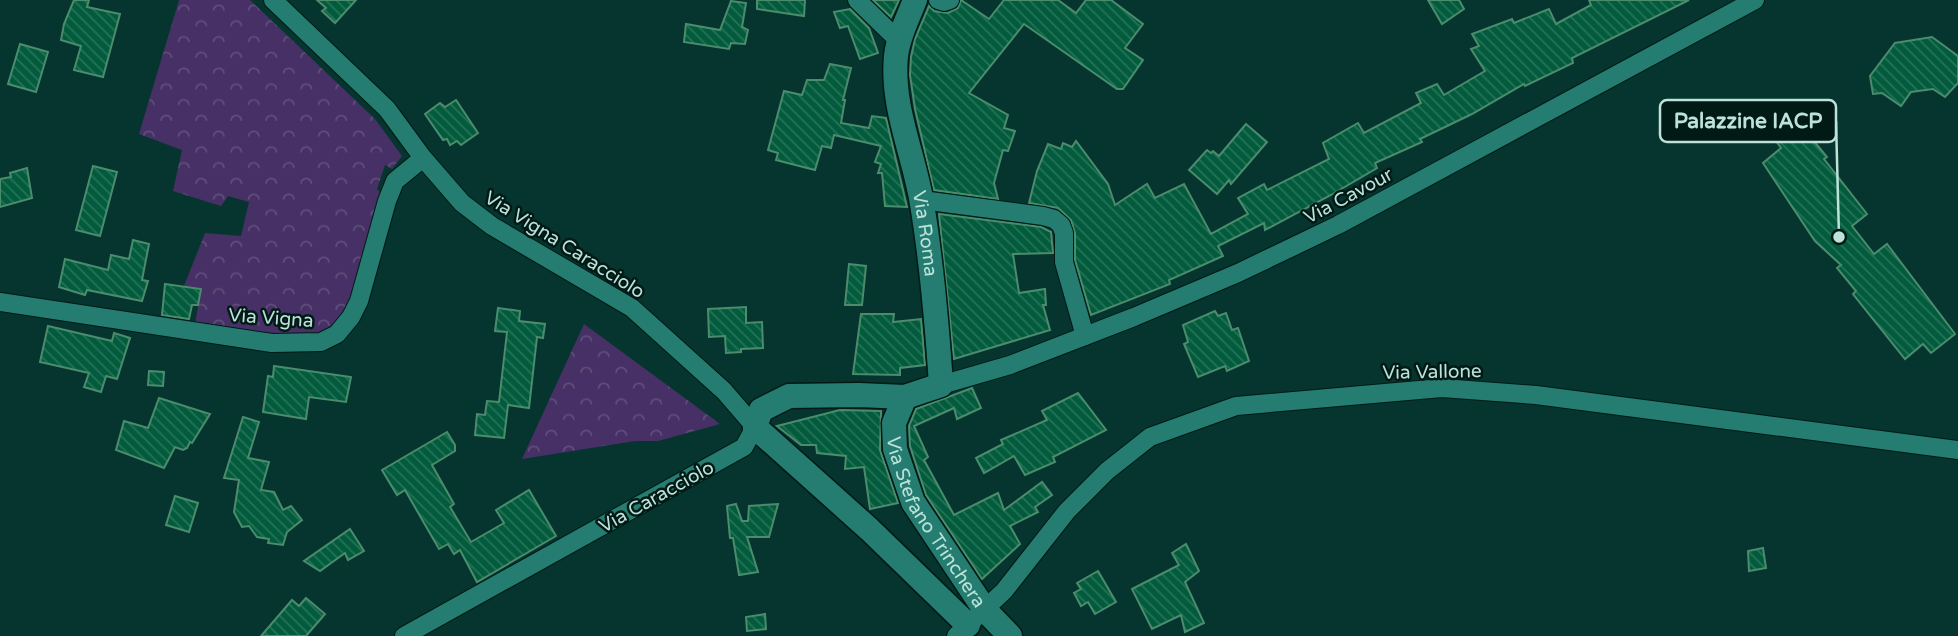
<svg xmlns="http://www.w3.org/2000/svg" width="1958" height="636" viewBox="0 0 1958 636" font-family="'Varela Round',sans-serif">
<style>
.park{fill:url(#park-crowns)}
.building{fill:url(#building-back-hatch);stroke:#4b8c6d;stroke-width:2}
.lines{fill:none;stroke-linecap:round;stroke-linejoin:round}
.street-casing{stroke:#011a16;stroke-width:20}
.secondary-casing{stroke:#011a16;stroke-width:27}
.street{stroke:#257c70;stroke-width:18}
.secondary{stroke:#257c70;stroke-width:24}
.labels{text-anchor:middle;stroke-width:5;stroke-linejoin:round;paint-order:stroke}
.street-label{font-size:19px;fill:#bce2da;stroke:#011a16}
.leader{fill:none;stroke:#bce2da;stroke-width:2.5}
.callout-dot{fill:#bce2da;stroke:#011a16;stroke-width:2.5}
.callout{fill:#011a16;stroke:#bce2da;stroke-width:2.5}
.callout-label{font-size:21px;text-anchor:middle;font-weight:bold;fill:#bce2da}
</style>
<defs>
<pattern id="park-crowns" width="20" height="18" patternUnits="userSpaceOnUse" patternTransform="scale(1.75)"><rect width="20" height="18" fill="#473065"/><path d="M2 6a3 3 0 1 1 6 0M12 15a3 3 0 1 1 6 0" fill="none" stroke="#604e7a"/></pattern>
<pattern id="building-back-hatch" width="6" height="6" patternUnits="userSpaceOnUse" patternTransform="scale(1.75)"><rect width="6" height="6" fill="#025b3c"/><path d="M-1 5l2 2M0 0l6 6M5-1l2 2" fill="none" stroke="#257258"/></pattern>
</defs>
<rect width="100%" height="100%" fill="#05352e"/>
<g class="park">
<path d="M179 0H250L375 119 402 156 392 169 385 165 377 189 382 194 355 295 335 327 316 337 263 334 195 324 201 289 184 286 205 233 241 236 249 202 228 196 221 206 173 191 182 150 139 134Z"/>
<path d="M584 324 720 424 658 441H635L522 459Z"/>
</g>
<g class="building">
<path d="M74 0H89L87 7 120 14 103 77 74 70 81 46 61 40 64 24Z"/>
<path d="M317 0H356L335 23 322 11 326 8Z"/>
<path d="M757 0H805L804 16 757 9Z"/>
<path d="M873 0H899L891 17Z"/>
<path d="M961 0 989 19 1004 0H1058L1076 13 1086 0H1111L1143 24 1125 48 1143 60 1123 89H1117L1024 24 969 93 1008 115 1004 128 1015 131 1008 151 1003 150 994 183 998 199 934 190 915 109 910 75 911 57 915 39 929 6 934 11 948 13 958 8Z"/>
<path d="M1428 0H1459L1464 9 1442 24Z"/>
<path d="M1589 0H1689L1572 58 1573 63 1525 86 1524 84 1472 114 1420 139 1422 142 1375 163 1377 168 1331 195 1265 230 1264 223 1218 246 1223 256 1169 280 1170 284 1091 315 1075 260V233L1071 220 1058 208 1029 203 1037 171 1048 144 1061 149 1063 143 1072 147 1076 141 1108 184 1115 205 1147 184 1155 198 1184 184 1211 234 1248 214 1238 198 1264 184 1267 190 1329 159 1323 143 1358 123 1364 133 1421 103 1416 93 1437 84 1444 95 1485 71 1471 49 1479 46 1472 34 1512 19 1514 23 1549 9 1556 24 1591 5Z"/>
<path d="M731 1 746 3 742 27 748 30 745 44 731 43 729 49 684 42 686 24 720 30Z"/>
<path d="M850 9 869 28 878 53 860 59 848 26 840 28 834 12Z"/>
<path d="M1932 37 1958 56V83L1945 97 1933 89 1911 92 1901 106 1882 93 1873 94 1870 76 1895 43Z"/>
<path d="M20 44 48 52 36 92 8 84Z"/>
<path d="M830 64 851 68 843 100H845L841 123 869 128 872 116 886 118 907 207 885 206 882 173H878L881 164 875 162 881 146 834 135 831 148 822 146 815 170 776 160 778 153 768 150 784 91 802 95 807 80H824Z"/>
<path d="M456 100 478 133 461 145 457 141 450 145 447 139 443 140 425 114 440 103 445 107Z"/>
<path d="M1799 123 1827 157 1824 159 1867 214 1852 226 1874 254 1887 244 1955 334 1931 353 1923 344 1905 359 1853 294 1856 291 1837 268 1841 265 1815 241 1763 163 1781 148 1776 141Z"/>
<path d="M1246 124 1267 142 1231 184 1229 180 1217 194 1189 170 1207 150 1211 153 1213 151 1219 156Z"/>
<path d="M93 166 117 172 100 236 76 230Z"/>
<path d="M27 168 32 198 0 207V179L11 177 10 173Z"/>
<path d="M939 214 1041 227 1051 232 1053 253 1013 254 1019 293 1045 289 1046 305H1043L1050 330 954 359Z"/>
<path d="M133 240 149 244 142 280 148 281 142 301 87 290 85 295 59 287 65 259 108 270 111 255 129 259Z"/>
<path d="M849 264 866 266 862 305H845Z"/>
<path d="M165 284 201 289 198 305H192L189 319 162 315Z"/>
<path d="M746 307V323L762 322 763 348 741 349V352L726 353 725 336 709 337 708 309Z"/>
<path d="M498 308 520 311 519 321 545 324 543 338 537 337 529 408 508 405 504 438 475 435 477 414 485 415 487 401 499 402 507 332 495 331Z"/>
<path d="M1215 311 1218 316 1226 313 1232 330 1238 328 1249 361 1227 371 1225 366 1198 377 1184 344 1188 342 1183 325Z"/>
<path d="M861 314H894L893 322 921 319 925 365 900 368V375L853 374Z"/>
<path d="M48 326 112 341 114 333 130 338 117 379 106 376 101 392 84 387 89 373 40 362Z"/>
<path d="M274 366 351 377 346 402 309 397 306 419 263 412 268 376 273 377Z"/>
<path d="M149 371 164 372 163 386 148 385Z"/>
<path d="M972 388 981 408 957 419 954 408 914 426 928 457 924 460 954 515 998 493 1004 510 1042 482 1052 495 1035 507 1038 512 1010 526 1020 544 982 579 926 495 910 446 909 426 916 409Z"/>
<path d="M1078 393 1106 430 1053 457 1055 462 1025 475 1014 456 984 473 976 458 1003 444 1001 440 1047 420 1042 411Z"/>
<path d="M159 398 210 414 192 443 190 442 187 448 183 450 175 447 164 468 116 450 124 421 148 428Z"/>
<path d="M840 410 881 411 880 450 898 503 870 509 864 467 845 469 846 456 817 453 816 445H801L777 426Z"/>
<path d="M243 417 259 422 248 458 269 462 261 490 274 492 283 510 291 506 302 520 287 532 283 545 268 543 269 539 257 537 249 526 242 527 234 512 239 480 224 478Z"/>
<path d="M447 432 455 445V451L432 465 454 504 450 507 471 542 504 523 496 510 529 490 556 536 477 582 460 550 454 554 448 544 439 549 405 490 397 495 382 470Z"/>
<path d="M175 496 198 503 189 532 166 525Z"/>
<path d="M736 504 742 521H748L749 506 778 504 769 537H747L758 572 739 575 733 538H730L727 506Z"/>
<path d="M350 529 364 551 348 560 345 553 320 571 304 561Z"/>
<path d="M1186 544 1199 571 1185 582 1204 623 1185 632 1181 615 1152 629 1132 589 1179 565 1172 553Z"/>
<path d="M1763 548 1766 568 1749 571 1748 551Z"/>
<path d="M1098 571 1116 602 1095 614 1088 602 1081 606 1074 593 1081 589 1077 583Z"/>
<path d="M306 598 325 614 306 636H261L292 600 299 606Z"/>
<path d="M765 614 766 629 747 631 746 617Z"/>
</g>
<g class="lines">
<defs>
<g id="street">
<path d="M273 0 387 109 423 158 462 203 492 226 632 308 724 391 755 427 744 447 404 636"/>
<path d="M857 0 899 41"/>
<path d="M938 0 944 2 950 0"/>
<path d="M922 200 1043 216 1054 219 1061 225 1064 233V262L1085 336"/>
<path d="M0 302 272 343 321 342 337 334 351 317 359 301 387 201 395 181 423 158"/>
<path d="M941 385 1010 365 1134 317 1238 273 1338 225 1755 0"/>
<path d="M956 636 1004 591 1067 511 1107 471 1150 437 1236 406 1442 388 1536 395 1958 450"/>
</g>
<g id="secondary">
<path id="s1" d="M915 0C908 18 898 37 896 56 891 107 914 154 922 204 932 264 937 324 941 385L905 397 859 395 789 396 761 410 755 427 869 529 968 625"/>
<path id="s2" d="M905 397 894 423 895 449 913 502 985 610 1010 636"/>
</g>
</defs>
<use href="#street" class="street-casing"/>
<use href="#secondary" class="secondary-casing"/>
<use href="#street" class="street"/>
<use href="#secondary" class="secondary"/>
</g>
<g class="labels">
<g class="street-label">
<text transform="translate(1348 195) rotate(-28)" y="7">Via Cavour</text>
<text dy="7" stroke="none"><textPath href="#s1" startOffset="240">Via Roma</textPath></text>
<text transform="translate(565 244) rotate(32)" y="7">Via Vigna Caracciolo</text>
<text transform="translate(271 317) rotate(4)" y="7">Via Vigna</text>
<text transform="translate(1432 371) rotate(-1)" y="7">Via Vallone</text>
<text transform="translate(656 496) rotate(-29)" y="7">Via Caracciolo</text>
<text dy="7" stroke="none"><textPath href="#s2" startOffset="138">Via Stefano Trinchera</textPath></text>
</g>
</g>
<path class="leader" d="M1839 237L1836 121"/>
<circle class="callout-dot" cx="1839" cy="237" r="7"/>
<rect class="callout" x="1660" y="100" width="176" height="42" rx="7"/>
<g class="callout-label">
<text x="1748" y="128">Palazzine IACP</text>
</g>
</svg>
